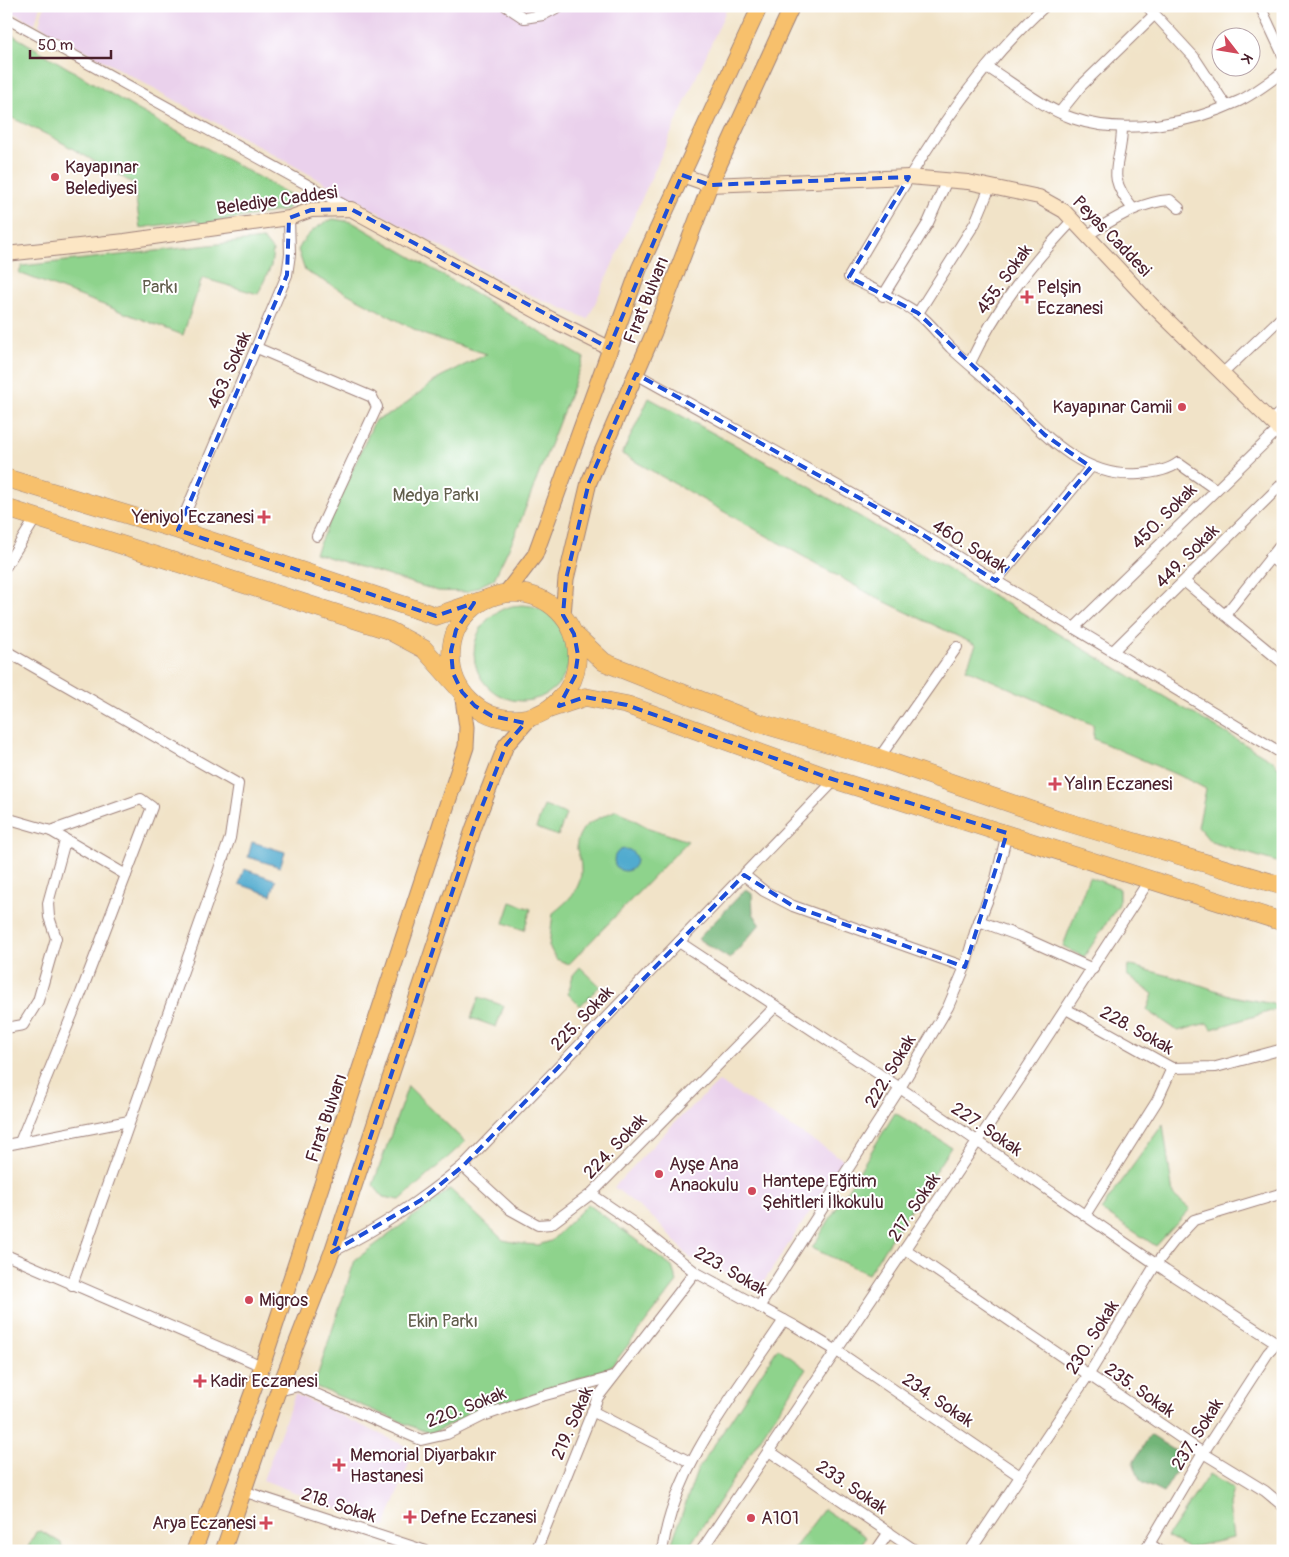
<svg xmlns="http://www.w3.org/2000/svg" width="1289" height="1557" viewBox="0 0 1289 1557" font-family="Pangolin,sans-serif">
<style>
.built{fill:#ead1ec}
.green{fill:#8ed38c;stroke:#6c795c}
.forest{fill:#72b578;stroke:#5e6a52}
.water{fill:#51abcf;stroke:#4e657d}
.lines{fill:none;stroke-linecap:round;stroke-linejoin:round}
.street-casing{stroke:#9e817a;stroke-width:12}
.secondary-casing{stroke:#9e817a;stroke-width:16}
.primary-casing{stroke:#9e817a;stroke-width:17}
.highway-casing{stroke:#9e817a;stroke-width:19}
.street{stroke:#fff;stroke-width:10}
.secondary{stroke:#fce6c4;stroke-width:14}
.primary{stroke:#f7c06c;stroke-width:15}
.highway{stroke:#f7c06c;stroke-width:18}
.marked{fill:none;stroke:#1d4ed8;stroke-width:4;stroke-dasharray:10 6;stroke-linejoin:round}
.poi-dot{fill:#d1495b;stroke:#fff;stroke-width:2}
.labels{text-anchor:middle;stroke-width:4;stroke-linejoin:round;paint-order:stroke}
.poi-label{font-size:18px;fill:#4a1f2b;stroke:#fff;text-anchor:start}
.street-label{font-size:18px;fill:#4a1f2b;stroke:#fff}
.park-label{font-size:18px;fill:#625e4d;stroke:#fff}
</style>
<rect width="100%" height="100%" fill="#fff"/>
<filter id="ink" filterUnits="userSpaceOnUse"><feTurbulence type="fractalNoise" baseFrequency=".02" numOctaves="2"/><feDisplacementMap in="SourceGraphic" scale="10" xChannelSelector="R" yChannelSelector="G"/><feConvolveMatrix kernelMatrix="1 2 1 2 8 2 1 2 1" color-interpolation-filters="sRGB"/></filter>
<filter id="wash" filterUnits="userSpaceOnUse"><feTurbulence type="fractalNoise" baseFrequency=".0096" numOctaves="4" result="noise"/><feDisplacementMap in="SourceGraphic" scale="20" xChannelSelector="R" yChannelSelector="G"/><feGaussianBlur stdDeviation="1.12" result="paint"/><feColorMatrix in="noise" values="0 0 0 0 0 0 0 0 0 0 0 0 0 0 0 0 0 1.4 0 .05"/><feComposite in="paint" operator="in"/></filter>
<g filter="url(#wash)">
<rect width="100%" height="100%" fill="#f1e3c8"/>
<g class="built">
<path d="M6 6H40L35 24 6 9Z"/>
<path d="M44 6H728L588 319 519 290 39 25Z"/>
<path d="M719 1082 844 1160 759 1289 690 1258 658 1222 614 1187 676 1121Z"/>
<path d="M295 1394 414 1450 385 1527 263 1480Z"/>
<path d="M1283 1445V1490L1271 1480Z"/>
</g>
<g class="green">
<path d="M6 31 133 107 296 198 286 210 202 224 195 220 140 228 134 184 54 138 6 115Z"/>
<path d="M333 219 352 222 584 358 515 535 494 579 467 592 438 591 315 553 375 420 393 413 440 377 487 354 425 335 305 271 298 250C306 234 316 226 333 219Z"/>
<path d="M263 239 273 251 271 266 258 294 202 278 183 335 19 273 22 266Z"/>
<path d="M649 398 786 473 1273 761 1283 772V864L1211 842 1198 827 1206 789 1189 780 1094 739 1093 725 966 669 976 645 875 597 622 454Z"/>
<circle cx="522" cy="653" r="48"/>
<path d="M544 806 566 814 558 836 536 828Z"/>
<path d="M616 810 649 828 688 841 569 964 556 959 549 946 553 913C567 902 582 889 581 869 581 851 570 849 583 829 589 821 607 815 616 810Z"/>
<path d="M1089 877 1119 888V904L1084 957 1063 946Z"/>
<path d="M511 902 531 909 524 930 504 923Z"/>
<path d="M1128 965 1192 982 1232 996 1273 1004 1278 1009 1212 1029 1207 1023 1178 1031 1147 1010 1153 994 1127 975Z"/>
<path d="M580 967 600 986 580 1006 568 994 573 975Z"/>
<path d="M479 997 504 1006 496 1027 471 1018Z"/>
<path d="M408 1086 465 1142 400 1200 383 1197 373 1185Z"/>
<path d="M895 1113 951 1147 868 1274 812 1248Z"/>
<path d="M1163 1124 1173 1195 1190 1209 1156 1246 1101 1210Z"/>
<path d="M450 1189 503 1240 523 1244 538 1245 551 1241 588 1204 672 1267 677 1282 611 1367 446 1426 431 1434 314 1386 355 1260Z"/>
<path d="M778 1348 806 1369 686 1551H669L697 1471Z"/>
<path d="M1209 1474 1233 1489 1229 1505 1233 1538 1188 1548 1167 1537Z"/>
<path d="M824 1509 866 1537 857 1551H792Z"/>
<path d="M41 1531 61 1543 63 1551H26L36 1532Z"/>
</g>
<g class="forest">
<path d="M746 889 752 894 753 913 760 924 730 959 698 939Z"/>
<path d="M1150 1435 1185 1457 1163 1493 1141 1482 1133 1463Z"/>
</g>
<g class="water">
<path d="M252 842 285 852 280 867 248 857Z"/>
<circle cx="625" cy="860" r="11"/>
<path d="M244 869 276 880 271 895 239 884Z"/>
</g>
</g>
<g filter="url(#ink)">
<g class="lines">
<defs>
<g id="street">
<path d="M506 6 524 18 543 15 560 6"/>
<path d="M1045 6C961 81 906 182 849 277 871 289 896 298 917 313 930 322 940 337 951 348 968 364 986 378 1003 394 1041 431 1081 479 1139 474 1153 473 1167 471 1178 463L1215 489"/>
<path d="M1147 6 1194 57 1226 106"/>
<path d="M1260 6 1283 55"/>
<path d="M6 18 351 209"/>
<path d="M987 67C1014 84 1042 107 1072 118 1123 136 1190 124 1239 101 1254 94 1269 82 1283 72"/>
<path d="M1060 112 1081 86 1154 15"/>
<path d="M1122 127C1122 168 1103 171 1133 209"/>
<path d="M1087 235C1113 220 1139 202 1170 200L1179 208"/>
<path d="M883 296 928 223 947 180"/>
<path d="M918 313 975 223 990 187"/>
<path d="M257 348 372 397 377 407 317 536"/>
<path d="M970 363C996 308 1031 264 1073 220"/>
<path d="M636 374 901 521 996 581 1283 754"/>
<path d="M1222 374 1283 316"/>
<path d="M1270 421 1283 410"/>
<path d="M178 530 287 275 290 254 289 218"/>
<path d="M1270 557 1283 567"/>
<path d="M6 566 35 519"/>
<path d="M996 581 1091 467"/>
<path d="M1185 582 1283 663"/>
<path d="M1225 615 1283 542"/>
<path d="M1074 628 1279 429"/>
<path d="M6 651 238 784 230 838 72 1285"/>
<path d="M1113 651 1283 483"/>
<path d="M879 758 957 647"/>
<path d="M6 818 51 831 126 875 81 993 20 1142"/>
<path d="M51 831 141 799 152 807 126 875"/>
<path d="M744 875 764 891 793 906 965 967"/>
<path d="M979 921 1022 937 1093 969"/>
<path d="M679 942 900 1088 1166 1271 1277 1343"/>
<path d="M1066 1009 1172 1068 1216 1067 1283 1049"/>
<path d="M6 1028 23 1025 38 1001 56 938 49 917 48 903 65 841"/>
<path d="M6 1145 129 1121"/>
<path d="M463 1166 511 1210 538 1225 551 1224 591 1194 775 1007"/>
<path d="M591 1194 632 1222 695 1272 795 1326 837 1351 1020 1476"/>
<path d="M1085 1215 1157 1101 1172 1068"/>
<path d="M905 1249 1203 1453 1265 1491 1283 1506"/>
<path d="M332 1252C382 1227 420 1201 463 1166L835 780"/>
<path d="M6 1255 262 1366"/>
<path d="M759 1307 900 1088 948 1007 965 967 976 929 996 879 1007 833"/>
<path d="M278 1391 298 1386 421 1440 447 1434 483 1416 534 1398 613 1377"/>
<path d="M592 1411 690 1462"/>
<path d="M769 1451 916 1551"/>
<path d="M243 1491 426 1551"/>
<path d="M1150 1544 1160 1551"/>
<path d="M536 1551 598 1397 695 1272"/>
<path d="M662 1551C675 1464 737 1391 784 1320"/>
<path d="M701 1551 1021 1077 1150 879"/>
<path d="M876 1551 889 1532"/>
<path d="M970 1551 1089 1374 1156 1264 1174 1241 1194 1220 1283 1193"/>
<path d="M1145 1551 1203 1453 1268 1353 1277 1343 1282 1341"/>
</g>
<g id="secondary">
<path d="M682 175 710 185 909 177 968 182 1039 197 1064 211 1152 305 1283 433"/>
<path d="M6 254 125 241 289 218 311 210 351 209 551 319 609 348"/>
</g>
<g id="primary">
<path d="M506 593 535 555 639 269 760 6"/>
<path d="M563 615 566 579 589 482 654 332 710 185 792 6"/>
<path d="M194 1551 262 1366 466 747 467 727 462 692"/>
<path d="M223 1551 278 1391 332 1252 474 827 506 745 530 718"/>
</g>
<g id="highway">
<path d="M6 478 178 530 436 616 486 599"/>
<path d="M6 508 388 630 424 649 462 692"/>
<circle cx="514" cy="656" r="63"/>
<path d="M574 634 604 662 756 722 879 758 1060 820 1283 886"/>
<path d="M549 709 585 697 627 705 829 778 1283 922"/>
</g>
</defs>
<use href="#street" class="street-casing"/>
<use href="#secondary" class="secondary-casing"/>
<use href="#primary" class="primary-casing"/>
<use href="#highway" class="highway-casing"/>
<use href="#street" class="street"/>
<use href="#secondary" class="secondary"/>
<use href="#primary" class="primary"/>
<use href="#highway" class="highway"/>
</g>
</g>
<path class="marked" d="M682 175 710 185 909 177 849 277 918 313 1045 435 1091 467 996 581 901 521 636 374 589 482 566 579 563 615 574 634 578 655 575 676 559 706 585 697 627 705 829 778 1007 833 965 967 793 906 744 875 463 1166 421 1200 332 1252 474 827 506 745 525 723 492 716 475 706 462 692 453 673 451 651 456 630 474 603 436 616 178 530 287 275 289 218 311 210 351 209 609 348Z"/>
<g class="poi-dot">
<circle cx="55" cy="177" r="5"/>
<path d="M1024.5 289.5h5v5h5v5h-5v5h-5v-5h-5v-5h5z"/>
<circle cx="1182" cy="407" r="5"/>
<path d="M261.5 509.5h5v5h5v5h-5v5h-5v-5h-5v-5h5z"/>
<path d="M1052.5 776.5h5v5h5v5h-5v5h-5v-5h-5v-5h5z"/>
<circle cx="659" cy="1174" r="5"/>
<circle cx="752" cy="1191" r="5"/>
<circle cx="249" cy="1300" r="5"/>
<path d="M197.5 1373.5h5v5h5v5h-5v5h-5v-5h-5v-5h5z"/>
<path d="M336.5 1457.5h5v5h5v5h-5v5h-5v-5h-5v-5h5z"/>
<path d="M407.5 1509.5h5v5h5v5h-5v5h-5v-5h-5v-5h5z"/>
<circle cx="751" cy="1518" r="5"/>
<path d="M263.5 1515.5h5v5h5v5h-5v5h-5v-5h-5v-5h5z"/>
</g>
<g class="labels">
<g class="poi-label">
<text x="65" y="173">Kayapınar<tspan x="65" dy="21">Belediyesi</tspan></text>
<text x="1037" y="293">Pelşin<tspan x="1037" dy="21">Eczanesi</tspan></text>
<text x="1172" y="413" text-anchor="end">Kayapınar Camii</text>
<text x="254" y="523" text-anchor="end">Yeniyol Eczanesi</text>
<text x="1065" y="790">Yalın Eczanesi</text>
<text x="669" y="1170">Ayşe Ana<tspan x="669" dy="21">Anaokulu</tspan></text>
<text x="762" y="1187">Hantepe Eğitim<tspan x="762" dy="21">Şehitleri İlkokulu</tspan></text>
<text x="259" y="1306">Migros</text>
<text x="210" y="1387">Kadir Eczanesi</text>
<text x="350" y="1461">Memorial Diyarbakır<tspan x="350" dy="21">Hastanesi</tspan></text>
<text x="420" y="1523">Defne Eczanesi</text>
<text x="761" y="1524">A101</text>
<text x="256" y="1529" text-anchor="end">Arya Eczanesi</text>
</g>
<g class="street-label">
<text transform="translate(277 200) rotate(-8)" y="6">Belediye Caddesi</text>
<text transform="translate(1112 236) rotate(46)" y="6">Peyas Caddesi</text>
<text transform="translate(1004 279) rotate(-54)" y="6">455. Sokak</text>
<text transform="translate(646 300) rotate(-68)" y="6">Fırat Bulvarı</text>
<text transform="translate(229 370) rotate(-66)" y="6">463. Sokak</text>
<text transform="translate(1164 516) rotate(-45)" y="6">450. Sokak</text>
<text transform="translate(970 546) rotate(32)" y="6">460. Sokak</text>
<text transform="translate(1187 556) rotate(-45)" y="6">449. Sokak</text>
<text transform="translate(582 1018) rotate(-46)" y="6">225. Sokak</text>
<text transform="translate(1137 1030) rotate(29)" y="6">228. Sokak</text>
<text transform="translate(890 1071) rotate(-59)" y="6">222. Sokak</text>
<text transform="translate(326 1118) rotate(-71)" y="6">Fırat Bulvarı</text>
<text transform="translate(987 1129) rotate(34)" y="6">227. Sokak</text>
<text transform="translate(615 1146) rotate(-46)" y="6">224. Sokak</text>
<text transform="translate(914 1207) rotate(-56)" y="6">217. Sokak</text>
<text transform="translate(731 1271) rotate(30)" y="6">223. Sokak</text>
<text transform="translate(1092 1337) rotate(-58)" y="6">230. Sokak</text>
<text transform="translate(1140 1390) rotate(35)" y="6">235. Sokak</text>
<text transform="translate(938 1400) rotate(34)" y="6">234. Sokak</text>
<text transform="translate(466 1407) rotate(-21)" y="6">220. Sokak</text>
<text transform="translate(572 1423) rotate(-66)" y="6">219. Sokak</text>
<text transform="translate(1197 1434) rotate(-58)" y="6">237. Sokak</text>
<text transform="translate(852 1487) rotate(34)" y="6">233. Sokak</text>
<text transform="translate(339 1505) rotate(18)" y="6">218. Sokak</text>
</g>
<g class="park-label">
<text x="160" y="293">Parkı</text>
<text x="436" y="501">Medya Parkı</text>
<text x="443" y="1327">Ekin Parkı</text>
</g>
</g>
<rect width="1289" height="1557" fill="none" stroke="#fff" stroke-width="25"/>
<g transform="translate(1236 52) rotate(121)"><circle r="24" fill="#ffffff" stroke="#b7a5aa"/>
<path d="M0-4L9 19L0 12L-9 19Z" fill="#d1495b"/>
<text y="-8" font-size="14" font-weight="bold" text-anchor="middle" fill="#4a1f2b">K</text>
</g>
<path d="M30 50v8h81v-8" fill="none" stroke="#4a1f2b" stroke-width="2.5"/>
<text x="38" y="50" font-size="15" fill="#4a1f2b" stroke="#ffffff" stroke-width="4" paint-order="stroke">50 m</text>
</svg>
